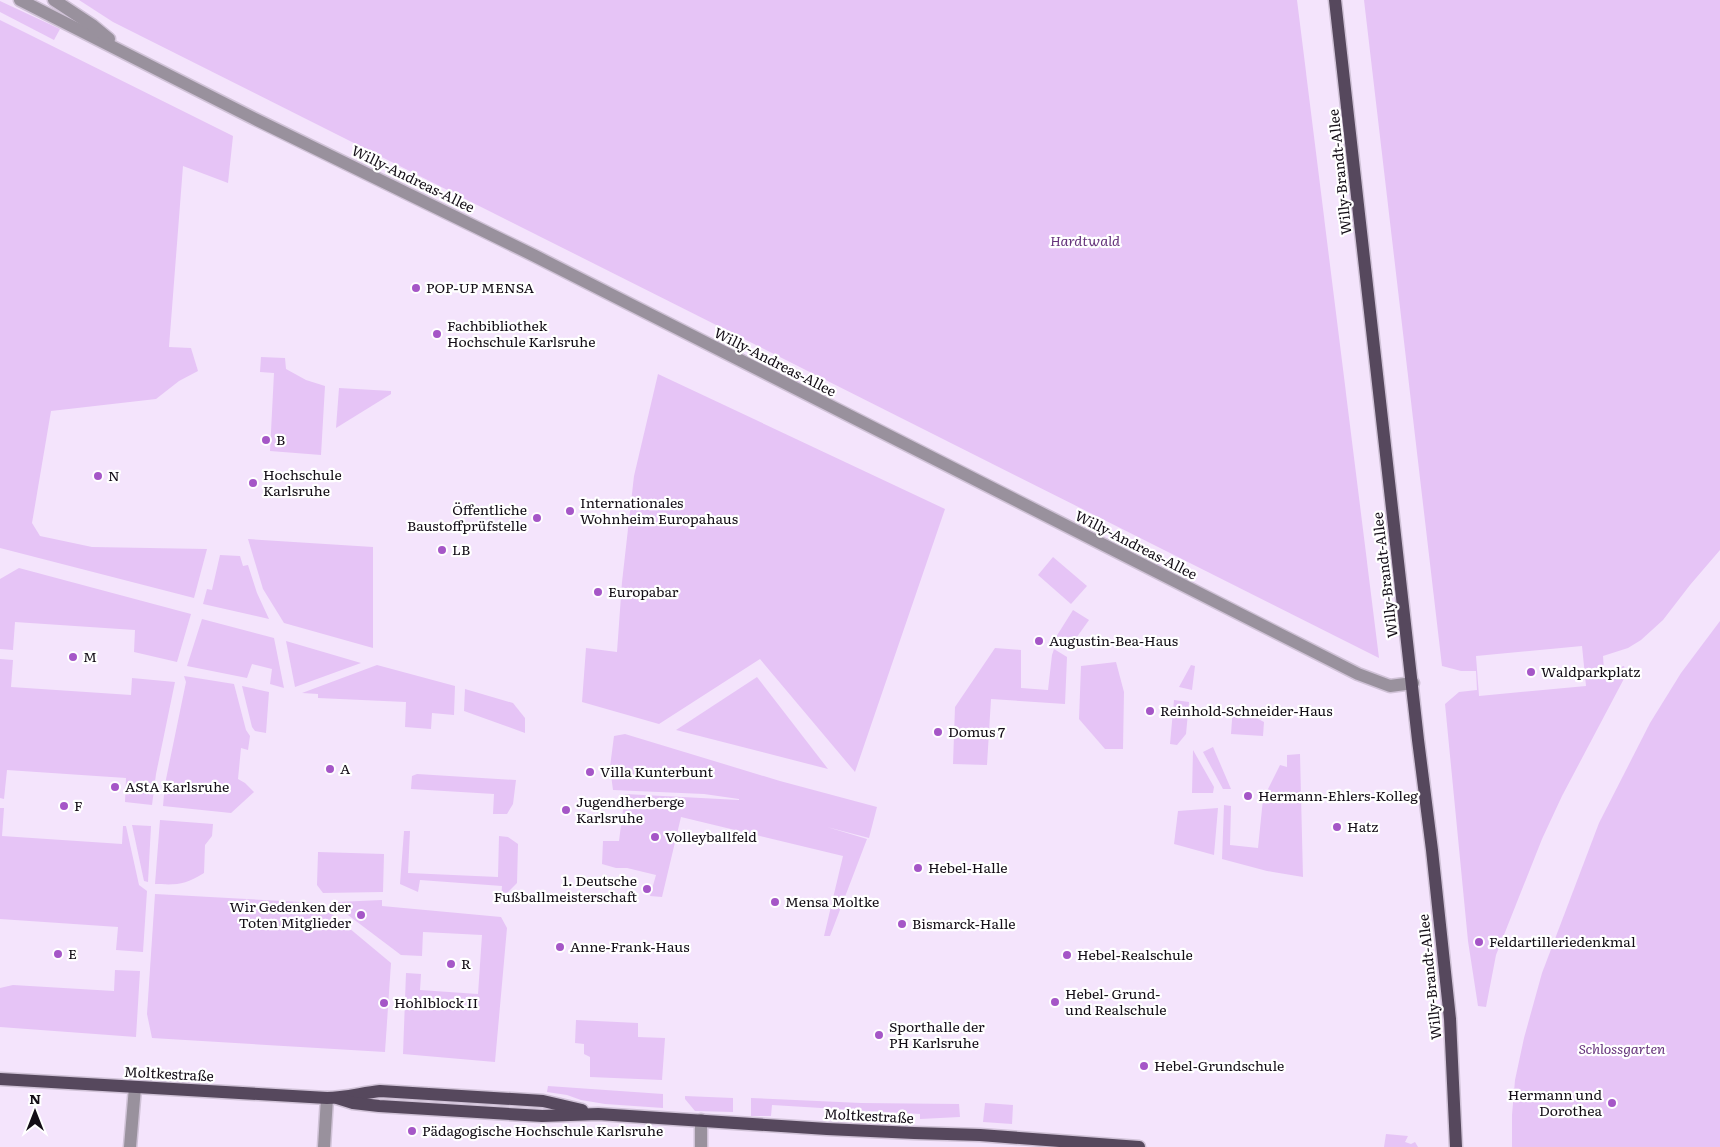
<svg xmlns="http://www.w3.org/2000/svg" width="1720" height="1147" viewBox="0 0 1720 1147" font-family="Literata,serif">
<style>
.green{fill:#e6c4f6;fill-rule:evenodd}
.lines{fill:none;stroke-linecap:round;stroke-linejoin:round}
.minor-casing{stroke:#d0c2d7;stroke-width:15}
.major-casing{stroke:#d0c2d7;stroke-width:15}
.minor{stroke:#99919d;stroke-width:12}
.major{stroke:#56485d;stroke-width:12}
.poi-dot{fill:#a556c7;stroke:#fff;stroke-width:2}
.labels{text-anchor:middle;stroke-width:4.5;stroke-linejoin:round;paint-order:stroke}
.street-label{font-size:14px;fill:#130d16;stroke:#fff}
.park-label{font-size:14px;font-style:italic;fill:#66347c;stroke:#fff}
.poi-label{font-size:14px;fill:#130d16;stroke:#fff;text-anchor:start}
</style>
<rect width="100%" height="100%" fill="#f4e4fc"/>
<g class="green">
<path d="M79 0H1297L1379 658 113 22Z"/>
<path d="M1364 0H1720V550L1690 585 1663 620 1641 640 1628 648 1603 656 1604 671 1624 666 1627 673 1562 796 1542 839 1496 955 1486 1007 1478 1006 1468 941 1445 704 1459 692 1477 690 1476 671H1461L1442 666ZM1582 646 1586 686 1479 696 1476 656Z"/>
<path d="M0 1 60 29 54 40 0 12Z"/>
<path d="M0 20 233 136 228 183 183 166 169 347 191 348 198 371 179 381 156 399 51 411 32 523 40 536 92 547 207 549 194 598 0 548Z"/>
<path d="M261 357 285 358 286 369 306 380 325 386 321 455 270 451 274 373 260 372Z"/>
<path d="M658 374 945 509 855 772 760 659 659 724 582 702 586 648 617 652 622 582 634 476Z"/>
<path d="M339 388 391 391V394L336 428Z"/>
<path d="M248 539 373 547V648L284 623 263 589Z"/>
<path d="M220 555 240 556 243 566 248 565 257 593 269 619 203 604 207 589 212 590Z"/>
<path d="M1053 557 1087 586 1071 604 1038 575Z"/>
<path d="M19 568 191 614 177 662 134 652 135 630 15 622 13 650 0 649V579Z"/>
<path d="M1073 610 1089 620 1074 641 1067 643 1056 637Z"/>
<path d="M202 619 274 638 284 688 270 684 272 669 252 664 247 678 187 666Z"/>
<path d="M1720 621V1147H1512V1115L1515 1080 1524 1038 1542 973 1599 823 1650 723 1681 673Z"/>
<path d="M286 641 361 663 295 687Z"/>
<path d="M995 648 1021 650V688L1048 690 1052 655 1054 649 1067 657 1065 704 991 699 987 765 953 764 955 707Z"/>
<path d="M0 659 13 660 11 687 131 695 132 678 175 682 156 774 152 805 125 802 126 778 7 770 4 799 0 798Z"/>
<path d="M1116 662 1124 692 1123 749H1105L1079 719 1081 666Z"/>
<path d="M377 665 455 686 454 715 432 713 431 729 405 727 406 702 318 698V694L302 693Z"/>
<path d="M1191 665 1195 666 1192 690 1179 687Z"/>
<path d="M184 676 234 684 246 730 250 736 248 750 241 748 238 779 245 783 254 792 231 813 163 806 165 784 186 682Z"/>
<path d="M757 677 828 769 676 730Z"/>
<path d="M242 686 269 692 266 733 255 731 252 727Z"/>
<path d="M465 689 513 703 525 718V733L464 711Z"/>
<path d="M1174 700 1189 702 1186 734 1177 745 1170 744Z"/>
<path d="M1233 706 1264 722 1263 736 1231 734Z"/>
<path d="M625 734 780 781 877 807 869 838 827 827 867 839 830 936H824L843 856 681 817 662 897 650 896 656 875 627 868H616L602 864 603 841H619L625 794 739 800V799L704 794 613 790 610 767 614 736Z"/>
<path d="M1213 747 1231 789H1223L1203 752Z"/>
<path d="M1193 750 1214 787 1213 793H1192Z"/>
<path d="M1300 754 1303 877 1267 871 1222 859 1224 805 1231 806 1230 845 1258 848 1263 799 1280 765 1287 767V755Z"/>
<path d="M417 774 516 780 513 804 507 814H493L494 794 411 789 412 776Z"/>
<path d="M0 808H4L2 836 122 844 123 826H126L139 885 147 891 143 952 116 950 118 927 0 919Z"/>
<path d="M1218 808 1214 855 1174 844 1178 811Z"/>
<path d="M160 820 213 824 212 836 205 845 204 873C184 885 178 885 155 884Z"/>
<path d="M132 825 151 826 148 882 144 881Z"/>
<path d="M404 831H410L408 873 498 877 499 836 508 837 518 844 517 883 501 899 502 886 420 880 418 892 400 884Z"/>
<path d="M318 852 384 854 383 892 323 893 317 885Z"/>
<path d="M155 894 319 903 391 963 385 1052 152 1038 147 1014Z"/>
<path d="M382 900V906L501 917 507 928 495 1062 403 1054 406 973 421 974 420 990 478 994 482 935 423 932 422 956 401 955 336 906 337 902Z"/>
<path d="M115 970 140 971 136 1037 0 1027V988L13 985 114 991Z"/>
<path d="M576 1020 638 1023V1037L665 1038 662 1080 590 1077V1057L584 1054V1044L575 1043Z"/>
<path d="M548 1086 663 1094V1108L605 1104 581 1100 567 1095 547 1092Z"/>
<path d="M685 1096 733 1098V1112L695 1111 685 1099Z"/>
<path d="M751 1098 861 1103 959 1104 960 1117 920 1119V1114L772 1105 771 1116H751Z"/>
<path d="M985 1103 1013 1105 1012 1124 983 1122Z"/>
<path d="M1386 1134 1408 1136 1405 1142 1411 1144 1415 1142 1418 1147H1384Z"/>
</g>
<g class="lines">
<defs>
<g id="minor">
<path d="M20 0 253 118 535 256 1358 674 1390 686 1413 683"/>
<path d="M54 0 92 25 109 39"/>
<path d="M701 1120V1147"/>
<path d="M130 1147 135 1087"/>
<path d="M324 1147 327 1098"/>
</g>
<g id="major">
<path d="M1335 0 1418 740 1432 850 1450 1019 1456 1147"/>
<path d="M0 1079 327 1098C344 1098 362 1093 380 1091L543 1101 582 1110"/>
<path d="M337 1098 353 1103 379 1106 542 1116 598 1114 827 1129 914 1133 980 1135 1139 1147"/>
</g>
</defs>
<use href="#minor" class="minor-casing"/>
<use href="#major" class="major-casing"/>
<use href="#minor" class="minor"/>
<use href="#major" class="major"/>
</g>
<g class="poi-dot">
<circle cx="416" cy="288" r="5"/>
<circle cx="437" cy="334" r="5"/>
<circle cx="266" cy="440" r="5"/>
<circle cx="98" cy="476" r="5"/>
<circle cx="253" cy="483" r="5"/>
<circle cx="570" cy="511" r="5"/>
<circle cx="537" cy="518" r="5"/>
<circle cx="442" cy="550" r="5"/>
<circle cx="598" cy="592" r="5"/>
<circle cx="1039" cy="641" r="5"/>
<circle cx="73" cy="657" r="5"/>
<circle cx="1531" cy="672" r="5"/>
<circle cx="1150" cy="711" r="5"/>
<circle cx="938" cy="732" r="5"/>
<circle cx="330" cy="769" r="5"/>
<circle cx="590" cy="772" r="5"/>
<circle cx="115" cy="787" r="5"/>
<circle cx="1248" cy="796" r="5"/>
<circle cx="64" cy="806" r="5"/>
<circle cx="566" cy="810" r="5"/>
<circle cx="1337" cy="827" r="5"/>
<circle cx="655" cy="837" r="5"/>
<circle cx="918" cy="868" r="5"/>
<circle cx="647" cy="889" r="5"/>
<circle cx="775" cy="902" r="5"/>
<circle cx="361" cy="915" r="5"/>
<circle cx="902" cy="924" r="5"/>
<circle cx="1479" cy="942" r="5"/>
<circle cx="560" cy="947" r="5"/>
<circle cx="58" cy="954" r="5"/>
<circle cx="1067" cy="955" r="5"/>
<circle cx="451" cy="964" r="5"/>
<circle cx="1055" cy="1002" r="5"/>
<circle cx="384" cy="1003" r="5"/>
<circle cx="879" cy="1035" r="5"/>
<circle cx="1144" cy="1066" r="5"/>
<circle cx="1612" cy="1103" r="5"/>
<circle cx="412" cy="1131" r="5"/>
</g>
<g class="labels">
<g class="street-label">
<text transform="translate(1340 172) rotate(-96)" y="5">Willy-Brandt-Allee</text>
<text transform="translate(413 179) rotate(26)" y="5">Willy-Andreas-Allee</text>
<text transform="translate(775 362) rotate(27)" y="5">Willy-Andreas-Allee</text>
<text transform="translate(1136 545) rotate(27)" y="5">Willy-Andreas-Allee</text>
<text transform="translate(1385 575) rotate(-97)" y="5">Willy-Brandt-Allee</text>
<text transform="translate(1430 977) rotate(-96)" y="5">Willy-Brandt-Allee</text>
<text transform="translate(169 1074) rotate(3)" y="5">Moltkestraße</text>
<text transform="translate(869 1116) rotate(3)" y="5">Moltkestraße</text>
</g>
<g class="park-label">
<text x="1085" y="246">Hardtwald</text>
<text x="1622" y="1054">Schlossgarten</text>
</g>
<g class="poi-label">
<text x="426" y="293">POP-UP MENSA</text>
<text x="447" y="331">Fachbibliothek<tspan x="447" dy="16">Hochschule Karlsruhe</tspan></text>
<text x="276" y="445">B</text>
<text x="263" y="480">Hochschule<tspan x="263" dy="16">Karlsruhe</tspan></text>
<text x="108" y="481">N</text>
<text x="580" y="508">Internationales<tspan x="580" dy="16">Wohnheim Europahaus</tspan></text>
<text x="527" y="515" text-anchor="end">Öffentliche<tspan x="527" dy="16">Baustoffprüfstelle</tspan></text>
<text x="452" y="555">LB</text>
<text x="608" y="597">Europabar</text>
<text x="1049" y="646">Augustin-Bea-Haus</text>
<text x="83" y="662">M</text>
<text x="1541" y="677">Waldparkplatz</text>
<text x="1160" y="716">Reinhold-Schneider-Haus</text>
<text x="948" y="737">Domus 7</text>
<text x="340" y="774">A</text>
<text x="600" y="777">Villa Kunterbunt</text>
<text x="125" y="792">AStA Karlsruhe</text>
<text x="1258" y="801">Hermann-Ehlers-Kolleg</text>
<text x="576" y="807">Jugendherberge<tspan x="576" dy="16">Karlsruhe</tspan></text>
<text x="74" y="811">F</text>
<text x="1347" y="832">Hatz</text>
<text x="665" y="842">Volleyballfeld</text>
<text x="928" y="873">Hebel-Halle</text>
<text x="637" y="886" text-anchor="end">1. Deutsche<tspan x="637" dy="16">Fußballmeisterschaft</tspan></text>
<text x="785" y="907">Mensa Moltke</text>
<text x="351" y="912" text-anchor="end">Wir Gedenken der<tspan x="351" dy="16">Toten Mitglieder</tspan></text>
<text x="912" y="929">Bismarck-Halle</text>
<text x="1489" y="947">Feldartilleriedenkmal</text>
<text x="570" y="952">Anne-Frank-Haus</text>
<text x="68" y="959">E</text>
<text x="1077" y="960">Hebel-Realschule</text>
<text x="461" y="969">R</text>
<text x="1065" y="999">Hebel- Grund-<tspan x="1065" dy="16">und Realschule</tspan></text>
<text x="394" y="1008">Hohlblock II</text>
<text x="889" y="1032">Sporthalle der<tspan x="889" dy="16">PH Karlsruhe</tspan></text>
<text x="1154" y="1071">Hebel-Grundschule</text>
<text x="1602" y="1100" text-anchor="end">Hermann und<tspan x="1602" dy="16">Dorothea</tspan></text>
<text x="422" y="1136">Pädagogische Hochschule Karlsruhe</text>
</g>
</g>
<g transform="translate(35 1112)" stroke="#ffffff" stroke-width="4" paint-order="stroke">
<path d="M0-4L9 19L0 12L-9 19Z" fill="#130d16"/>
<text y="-8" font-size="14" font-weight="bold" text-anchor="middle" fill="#130d16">N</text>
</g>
</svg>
